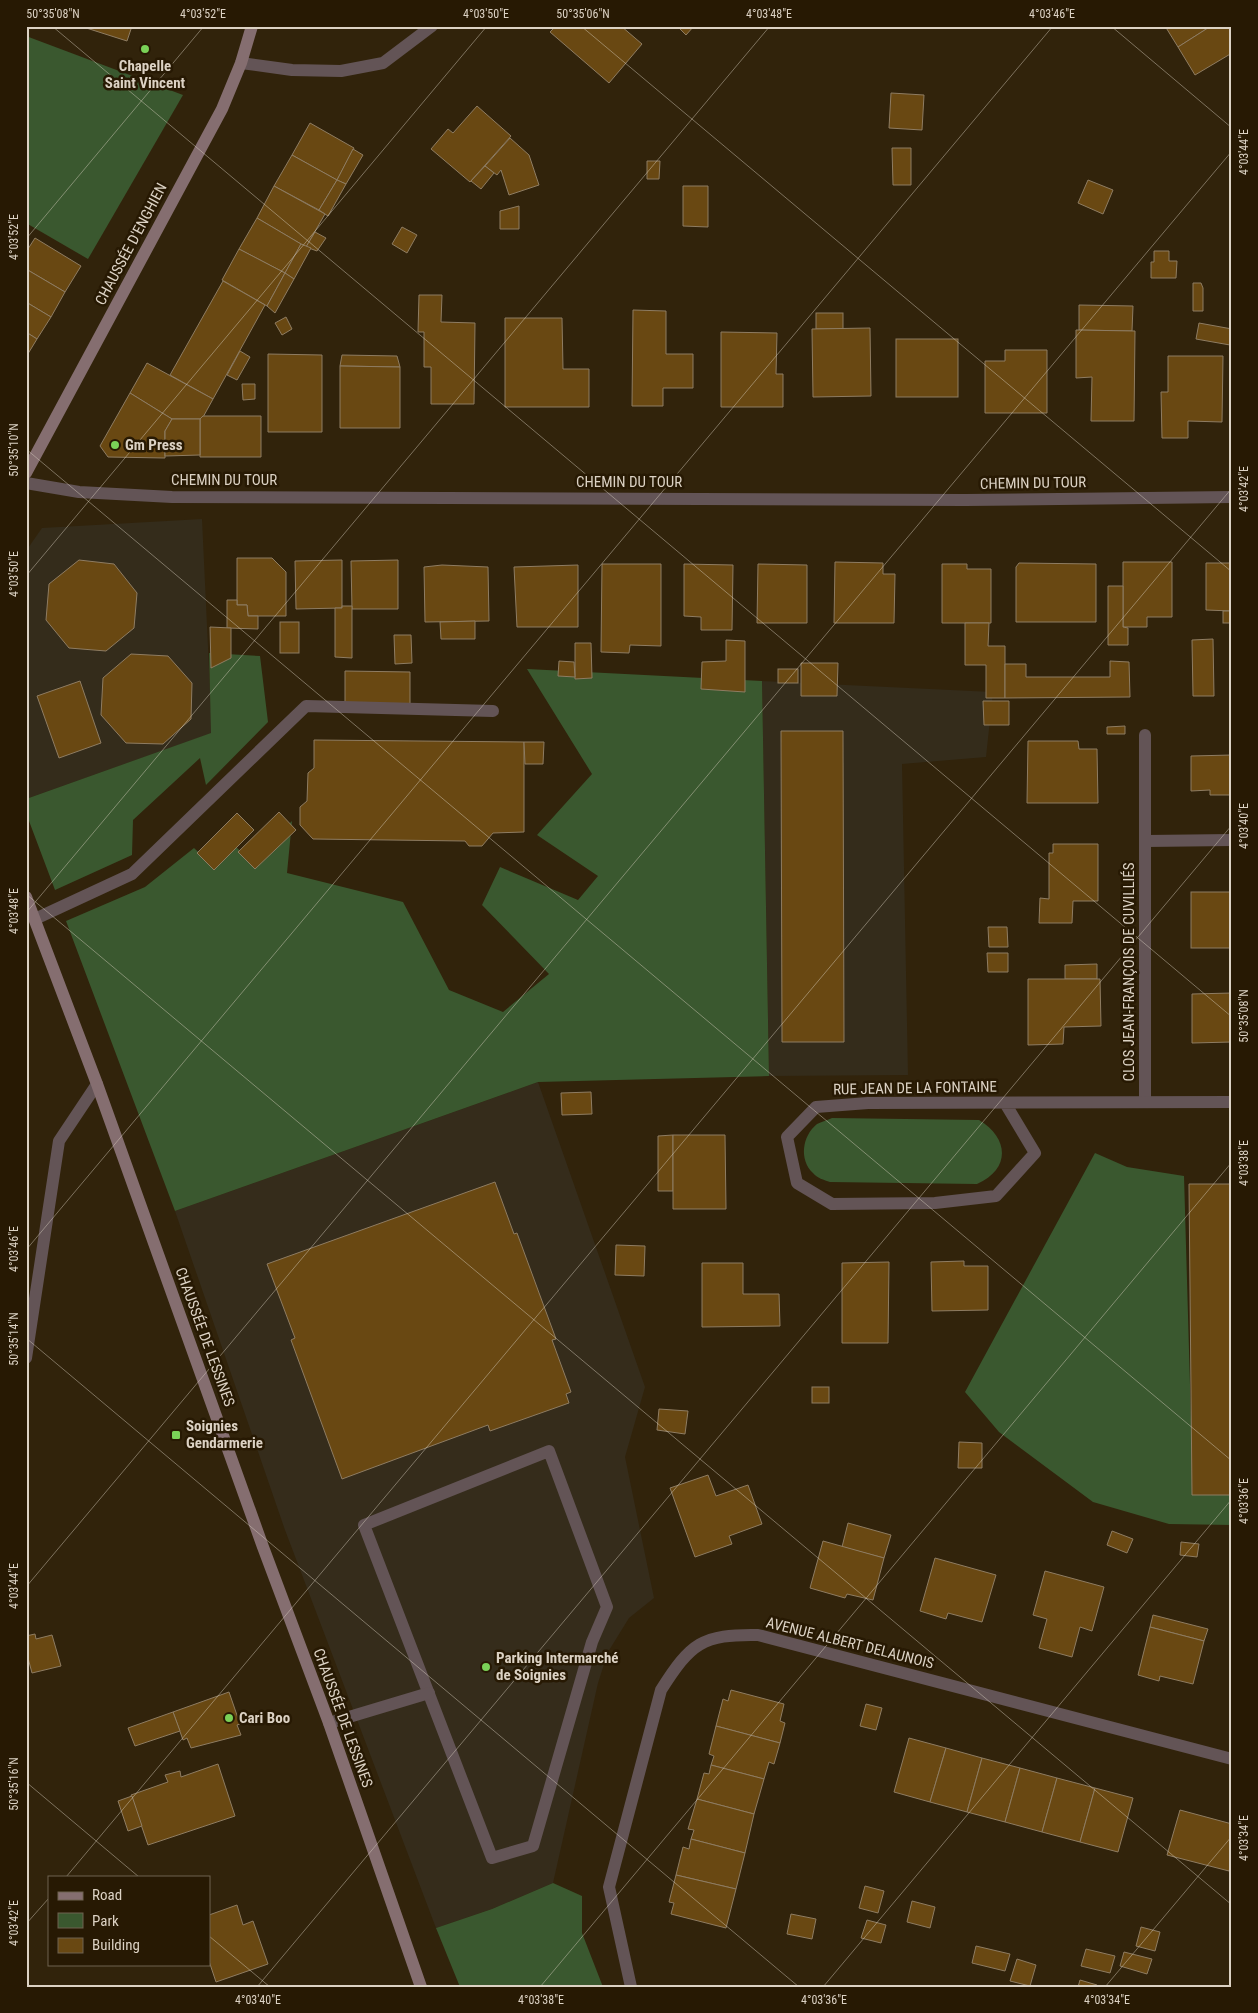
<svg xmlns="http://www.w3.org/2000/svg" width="1258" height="2013" viewBox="0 0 1258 2013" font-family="'Roboto Condensed',sans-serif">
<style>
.commercial{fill:#352c1b}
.industrial{fill:#342c1b}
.green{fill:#3a582f}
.building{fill:#694812;stroke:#8e7c62}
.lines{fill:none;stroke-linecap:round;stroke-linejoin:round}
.lane{stroke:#635456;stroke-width:12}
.street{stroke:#635456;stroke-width:12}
.secondary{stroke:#856e70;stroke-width:12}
.ticks{fill:none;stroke:#dcd2c4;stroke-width:1;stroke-opacity:0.45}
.poi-dot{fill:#7ad157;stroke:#271903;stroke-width:2}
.labels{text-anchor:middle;stroke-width:5;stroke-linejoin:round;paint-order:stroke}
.poi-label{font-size:15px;font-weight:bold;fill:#dcd2c4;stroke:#271903;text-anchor:start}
.street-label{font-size:15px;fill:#dcd2c4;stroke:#271903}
.neatline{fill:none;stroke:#dcd2c4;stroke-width:2}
.ticks-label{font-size:12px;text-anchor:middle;fill:#dcd2c4}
</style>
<rect width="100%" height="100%" fill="#31230b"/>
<path class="commercial" d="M538 1082 645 1387 625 1457 654 1598 629 1618 608 1652 598 1683 553 1883 492 1909 436 1928 285 1530 175 1211Z"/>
<g class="industrial">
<path d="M202 519 212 733 26 799V551L42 528Z"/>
<path d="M762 681 993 692 986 757 902 764 908 1075 769 1076Z"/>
</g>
<g class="green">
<path d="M26 36 183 95 88 259 26 223Z"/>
<path d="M209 653 260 656 268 722 206 785 200 758 133 820 132 855 55 890 26 813V799L211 733Z"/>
<path d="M527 669 762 681 769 1076 538 1082 175 1211 66 921 145 887 194 848 212 865 235 846 251 861 292 821 287 873 403 902 449 990 503 1012 549 974 482 905 500 867 578 900 598 876 537 835 592 774Z"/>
<path d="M832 1118 979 1120C1009 1138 1011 1169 977 1184L830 1182C824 1180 817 1178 813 1173 799 1160 802 1136 817 1124 821 1122 828 1120 832 1118Z"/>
<path d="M1095 1153 1127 1167 1184 1176 1193 1489 1232 1486V1525L1169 1524 1093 1502 999 1432 965 1392Z"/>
<path d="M553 1883 582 1896V1933L603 1987H460L436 1928 492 1909Z"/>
</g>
<g class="building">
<path d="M80 26H132L127 41Z"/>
<path d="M556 26H621L642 44 609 83 550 32Z"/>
<path d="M677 26H694L686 35Z"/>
<path d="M1165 26H1211L1178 47Z"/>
<path d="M1211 26H1232V53L1195 75 1178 47Z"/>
<path d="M891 93 924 95 922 130 889 128Z"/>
<path d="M477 106 511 136 470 182 431 149 448 129 453 133Z"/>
<path d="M310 123 354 148 337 180 292 155Z"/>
<path d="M510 138 529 155 539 185 509 195 501 170 497 175 485 166Z"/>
<path d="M892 148H911V185H893Z"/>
<path d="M353 149 363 155 346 184 337 180Z"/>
<path d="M292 155 337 180 319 210 274 186Z"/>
<path d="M647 161H660L659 179H647Z"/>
<path d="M485 166 494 173 481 189 471 181Z"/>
<path d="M337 180 346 184 328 216 319 210Z"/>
<path d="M1088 180 1113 190 1103 214 1078 203Z"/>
<path d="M274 186 325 214 306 247 257 218Z"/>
<path d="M683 186H708V227L683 226Z"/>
<path d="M519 206V229H500V211Z"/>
<path d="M257 218 301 244 285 273 239 249Z"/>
<path d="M402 227 417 235 407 253 392 244Z"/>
<path d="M315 232 326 238 317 251 306 247Z"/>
<path d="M35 238 81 266 65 292 26 269V252Z"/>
<path d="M301 244 311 248 294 279 285 273Z"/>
<path d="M239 249 285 273 267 306 222 280Z"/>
<path d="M1154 251H1169V261H1177L1176 278H1151V262H1154Z"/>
<path d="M26 269 65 292 51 317 26 302Z"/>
<path d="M285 273 294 279 275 313 267 306Z"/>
<path d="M223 281 265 305 213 399 170 375Z"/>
<path d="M1193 283H1201L1203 288V311H1193Z"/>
<path d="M419 295H442L441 322 475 323 474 404H431V367H424V332H418Z"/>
<path d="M26 302 51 317 37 339 26 332Z"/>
<path d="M1079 305 1133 306 1132 331 1079 330Z"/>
<path d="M633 310 666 311V354H693V388H663V406H632Z"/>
<rect x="816" y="313" width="27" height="16"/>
<path d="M286 317 292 329 282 335 275 323Z"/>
<path d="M505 318H562L563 369H589V407H505Z"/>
<path d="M1199 323 1232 329 1230 345 1196 339Z"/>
<path d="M870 328 871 396 813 397 812 329Z"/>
<path d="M1076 330 1135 331 1134 421H1091L1092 377 1076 378Z"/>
<path d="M26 332 37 339 26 357Z"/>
<path d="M721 332 777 333 776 374H783V407H721Z"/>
<rect x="896" y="339" width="62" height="58"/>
<path d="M1005 350H1047V413H985V361H1005Z"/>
<path d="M240 351 250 357 237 380 227 375Z"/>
<path d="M268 354 322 355V432H268Z"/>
<path d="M342 355 397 356 400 367 340 366Z"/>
<path d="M1168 356H1223L1222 422 1188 421V438H1162L1161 392H1168Z"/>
<path d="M147 363 213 399 202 419H172L130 393Z"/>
<path d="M340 366 400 367V428H340Z"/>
<path d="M242 384H255V399L243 400Z"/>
<path d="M130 393 172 419 165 431V458L108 457 100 446Z"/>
<path d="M203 416H261V457H200V419Z"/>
<path d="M172 419H200V455L165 456V431Z"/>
<path d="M237 558H272L286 572V616H248L247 605H237Z"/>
<path d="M79 560 114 564 137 593 134 628 106 651 69 648 46 620 49 584Z"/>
<path d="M342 560V608L296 609 295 561Z"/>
<path d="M398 560V609H352L351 561Z"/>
<path d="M835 562 883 563V574H895L894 623H834Z"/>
<path d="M1123 562H1172V617H1147V627H1123Z"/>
<path d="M1019 563 1096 564V622H1016V567Z"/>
<path d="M1206 563H1232V611L1206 610Z"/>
<path d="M602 564H661V646L630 645 629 653 601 652Z"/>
<path d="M684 564 733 565 732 630H701V617L684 616Z"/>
<path d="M758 564 807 565V623H757Z"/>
<path d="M942 564H967V569H991V623H942Z"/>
<path d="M442 565 488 567 489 621 425 622 424 567Z"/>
<path d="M578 565V627H517L514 567Z"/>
<path d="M1108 586H1123V627L1128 628V645H1108Z"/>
<path d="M227 600H237V605H247L248 616H258V629L227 628Z"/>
<path d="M342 606H352V658L335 657V608H342Z"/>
<rect x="1223" y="611" width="9" height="12"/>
<path d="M475 621V639H441L440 622Z"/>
<rect x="280" y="622" width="19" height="31"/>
<path d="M965 623H989L988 646H1005V698H986V665H965Z"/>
<path d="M210 627 231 628V658L211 668Z"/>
<path d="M394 635H411L412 663 395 664Z"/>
<path d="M1213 639 1214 696H1193L1192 640Z"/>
<path d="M726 640 745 641V692L701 689 702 662 726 661Z"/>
<path d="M575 643H591L592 678 575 679Z"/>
<path d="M131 654 168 656 192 683 191 719 163 744 126 743 101 715 103 678Z"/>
<path d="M559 661 574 662 575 677 558 676Z"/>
<path d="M1110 661 1129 662 1130 697 1005 698V664H1026V677H1110Z"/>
<path d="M801 663H838L837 696H801Z"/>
<rect x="778" y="669" width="20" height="14"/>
<path d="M345 671 410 672V704H345Z"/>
<path d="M80 681 101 743 59 758 37 696Z"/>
<path d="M983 701H1009V725H984Z"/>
<path d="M1125 726V734H1107V727Z"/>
<path d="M781 731H843L844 1042H782Z"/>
<path d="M314 740 524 742V832L493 833 482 846H469L465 841 313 839 300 825V807L307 801 308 773 314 768Z"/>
<path d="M1028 741H1078L1079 749H1097L1098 803H1027Z"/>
<path d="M524 742H544L543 764H525Z"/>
<path d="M1232 755V795H1210V790L1191 791V756Z"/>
<path d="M279 812 296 830 255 869 238 852Z"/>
<path d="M237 813 254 830 214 870 197 853Z"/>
<path d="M1053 844H1098V901H1073L1072 923H1039L1040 898 1049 899V853H1053Z"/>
<rect x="1191" y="892" width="41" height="56"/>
<path d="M988 927H1007L1008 947H989Z"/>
<path d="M987 953H1008V972H988Z"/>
<path d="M1097 964V979H1065V965Z"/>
<path d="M1028 979H1100L1101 1026 1064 1027 1063 1044 1028 1045Z"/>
<path d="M1232 993V1042L1192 1043V994Z"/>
<path d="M591 1092 592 1114 562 1115 561 1093Z"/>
<path d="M673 1135V1191H658V1136Z"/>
<path d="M673 1135H725L726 1209H673Z"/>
<path d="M495 1182 514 1234 517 1233 556 1339 552 1340 571 1392 566 1394 569 1403 490 1431 488 1425 342 1479 291 1340 295 1338 267 1264Z"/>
<path d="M1189 1184H1232V1495H1192Z"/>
<path d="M616 1245 645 1246 644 1276 615 1275Z"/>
<path d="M964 1261V1266H988V1310L932 1311 931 1262Z"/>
<path d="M889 1262 888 1343H842V1263Z"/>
<path d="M702 1263H743V1294H779L780 1326 702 1327Z"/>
<rect x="812" y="1387" width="17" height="16"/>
<path d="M659 1409 688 1411 685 1434 657 1430Z"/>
<path d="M959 1442 982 1443V1468H958Z"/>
<path d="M708 1475 716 1496 748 1485 762 1524 729 1536 732 1544 695 1557 670 1488Z"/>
<path d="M848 1523 891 1535 884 1558 842 1547Z"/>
<path d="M1112 1531 1133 1539 1127 1553 1107 1545Z"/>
<path d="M823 1541 884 1558 873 1600 847 1594 845 1598 810 1588Z"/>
<path d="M1181 1542 1199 1544 1197 1557 1180 1555Z"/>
<path d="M935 1558 996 1575 982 1622 948 1613 946 1619 920 1611Z"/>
<path d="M1045 1571 1104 1587 1092 1631 1080 1627 1072 1657 1039 1648 1047 1619 1033 1615Z"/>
<path d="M1153 1615 1208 1629 1204 1641 1150 1627Z"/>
<path d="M1150 1627 1204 1641 1193 1684 1160 1676 1159 1681 1138 1675Z"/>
<path d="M35 1634 36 1639 52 1635 61 1666 32 1673 28 1658H26V1636Z"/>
<path d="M731 1690 784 1704 780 1721 785 1723 780 1743 716 1726 723 1699 728 1701Z"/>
<path d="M229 1692 240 1724 237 1725 241 1735 191 1748 187 1738 183 1740 173 1712Z"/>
<path d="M866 1704 882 1708 876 1730 860 1726Z"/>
<path d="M173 1712 180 1731 135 1746 128 1728Z"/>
<path d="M716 1726 780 1743 774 1764 769 1762 764 1779 711 1765 714 1756 709 1754Z"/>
<path d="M909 1738 946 1748 930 1802 894 1792Z"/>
<path d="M946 1748 982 1758 967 1812 930 1802Z"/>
<path d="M982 1758 1020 1768 1005 1822 967 1812Z"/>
<path d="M218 1764 235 1816 148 1845 131 1795 168 1782 165 1775 180 1771 181 1777Z"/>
<path d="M711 1765 764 1779 754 1814 697 1799 704 1773 709 1774Z"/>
<path d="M1020 1768 1057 1778 1042 1832 1005 1822Z"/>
<path d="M1057 1778 1095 1788 1080 1842 1042 1832Z"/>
<path d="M1095 1788 1133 1798 1118 1852 1080 1842Z"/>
<path d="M132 1796 142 1826 128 1831 118 1801Z"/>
<path d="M697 1799 754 1814 745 1853 691 1839 694 1830 688 1829Z"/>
<path d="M1180 1810 1232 1824V1860L1229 1871 1167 1855Z"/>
<path d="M691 1839 745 1853 736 1889 676 1875 683 1847 689 1849Z"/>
<path d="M676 1875 736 1889 726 1928 671 1914 674 1903 669 1902Z"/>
<path d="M865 1886 884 1891 878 1913 859 1908Z"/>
<path d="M912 1901 935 1907 930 1928 907 1922Z"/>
<path d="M237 1905 243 1925 253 1921 268 1964 216 1982 209 1961V1915Z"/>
<path d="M791 1914 816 1919 812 1939 787 1934Z"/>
<path d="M867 1920 886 1925 881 1943 861 1938Z"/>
<path d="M1141 1927 1160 1932 1155 1951 1136 1946Z"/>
<path d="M976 1946 1010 1954 1005 1971 972 1963Z"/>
<path d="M1086 1949 1115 1956 1110 1973 1081 1966Z"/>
<path d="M1124 1952 1152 1959 1147 1974 1120 1966Z"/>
<path d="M1017 1959 1036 1965 1030 1986 1010 1981Z"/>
<path d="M1080 1980 1097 1985 1096 1987H1078Z"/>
</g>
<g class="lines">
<g class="lane">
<path d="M1146 841 1232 840"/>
<path d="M35 919 132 874 306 706 493 711"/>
<path d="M549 1451 607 1607 592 1642 533 1846 492 1858 364 1525Z"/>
<path d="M329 1723 429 1693"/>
</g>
<g class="street">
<path d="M241 63 292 70 341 71 383 63 432 26"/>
<path d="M26 483 79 492 172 497 965 500 1232 497"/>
<path d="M1145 735V1102"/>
<path d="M1005 1103 1035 1153 996 1196 935 1203 832 1204 797 1183 787 1137 816 1107 868 1103 1232 1102"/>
<path d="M26 1358 59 1141 97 1084"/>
<path d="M631 1987 609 1887 661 1690C691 1643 702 1634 758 1635L1232 1759"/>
</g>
<g class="secondary">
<path d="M26 473 222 109 241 63 252 26"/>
<path d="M26 897 97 1084 263 1547 329 1723 421 1987"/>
</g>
</g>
<path class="ticks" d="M52 26 1232 1017M581 26 1232 572M1111 26 1232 128M26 239 204 26M26 449 1232 1461M26 576 487 26M26 894 1232 1905M26 913 770 26M26 1250 1053 26M26 1338 799 1987M26 1587 1232 151M26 1782 139 1877M66 1877 1232 488M26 1924 49 1898M209 1936 270 1987M257 1987 1232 825M540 1987 1232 1162M823 1987 1232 1499M1105 1987 1232 1836"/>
<g class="poi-dot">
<circle cx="145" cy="49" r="5"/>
<circle cx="115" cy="445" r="5"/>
<rect x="171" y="1430" width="10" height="10" rx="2.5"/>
<circle cx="486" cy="1667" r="5"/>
<circle cx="229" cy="1718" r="5"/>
</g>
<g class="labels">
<g class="poi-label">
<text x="145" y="71" text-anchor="middle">Chapelle<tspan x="145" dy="17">Saint Vincent</tspan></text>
<text x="125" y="450">Gm Press</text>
<text x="186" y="1431">Soignies<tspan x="186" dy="17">Gendarmerie</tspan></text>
<text x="496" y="1663">Parking Intermarché<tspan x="496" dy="17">de Soignies</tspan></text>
<text x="239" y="1723">Cari Boo</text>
</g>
<g class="street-label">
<text transform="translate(131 244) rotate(-62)" y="5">CHAUSSÉE D'ENGHIEN</text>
<text x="224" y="485">CHEMIN DU TOUR</text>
<text x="629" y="487">CHEMIN DU TOUR</text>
<text transform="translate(1033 483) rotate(-1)" y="5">CHEMIN DU TOUR</text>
<text transform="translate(1129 972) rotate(-90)" y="5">CLOS JEAN-FRANÇOIS DE CUVILLIÉS</text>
<text transform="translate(915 1088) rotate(-1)" y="5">RUE JEAN DE LA FONTAINE</text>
<text transform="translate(205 1337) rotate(70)" y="5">CHAUSSÉE DE LESSINES</text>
<text transform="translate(850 1643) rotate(14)" y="5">AVENUE ALBERT DELAUNOIS</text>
<text transform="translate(343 1718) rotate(70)" y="5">CHAUSSÉE DE LESSINES</text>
</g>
</g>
<rect width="1258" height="2013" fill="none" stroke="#271903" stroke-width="55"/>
<rect x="48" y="1876" width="162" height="90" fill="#271903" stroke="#6f6350"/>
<rect x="58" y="1892" width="25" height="8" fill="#856e70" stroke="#6f6350"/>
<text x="92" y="1900" font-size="15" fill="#dcd2c4">Road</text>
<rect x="58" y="1913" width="25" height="15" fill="#3a582f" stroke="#6f6350"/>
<text x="92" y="1926" font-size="15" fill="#dcd2c4">Park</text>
<rect x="58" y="1938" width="25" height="15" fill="#694812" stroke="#6f6350"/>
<text x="92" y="1950" font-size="15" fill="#dcd2c4">Building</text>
<rect x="28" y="28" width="1202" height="1958" class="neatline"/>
<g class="ticks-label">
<text x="53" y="18">50°35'08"N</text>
<text x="203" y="18">4°03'52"E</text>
<text x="486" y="18">4°03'50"E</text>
<text x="583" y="18">50°35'06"N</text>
<text x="769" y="18">4°03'48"E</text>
<text x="1052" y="18">4°03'46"E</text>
<text transform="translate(1244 152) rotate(-90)" y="4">4°03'44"E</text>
<text transform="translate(14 237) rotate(-90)" y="4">4°03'52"E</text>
<text transform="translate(14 450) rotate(-90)" y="4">50°35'10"N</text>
<text transform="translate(1244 489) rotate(-90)" y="4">4°03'42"E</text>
<text transform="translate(14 574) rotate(-90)" y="4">4°03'50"E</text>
<text transform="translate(1244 826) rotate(-90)" y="4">4°03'40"E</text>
<text transform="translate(14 911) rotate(-90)" y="4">4°03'48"E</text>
<text transform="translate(1244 1016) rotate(-90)" y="4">50°35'08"N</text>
<text transform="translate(1244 1163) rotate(-90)" y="4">4°03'38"E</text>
<text transform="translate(14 1249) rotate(-90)" y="4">4°03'46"E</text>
<text transform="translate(14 1339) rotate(-90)" y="4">50°35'14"N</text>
<text transform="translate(1244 1501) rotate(-90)" y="4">4°03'36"E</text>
<text transform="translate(14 1586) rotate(-90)" y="4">4°03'44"E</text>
<text transform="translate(14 1784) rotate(-90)" y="4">50°35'16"N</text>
<text transform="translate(1244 1838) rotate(-90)" y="4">4°03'34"E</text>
<text transform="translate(14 1923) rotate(-90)" y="4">4°03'42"E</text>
<text x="258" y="2004">4°03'40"E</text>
<text x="541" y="2004">4°03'38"E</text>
<text x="824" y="2004">4°03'36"E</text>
<text x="1107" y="2004">4°03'34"E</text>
</g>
</svg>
